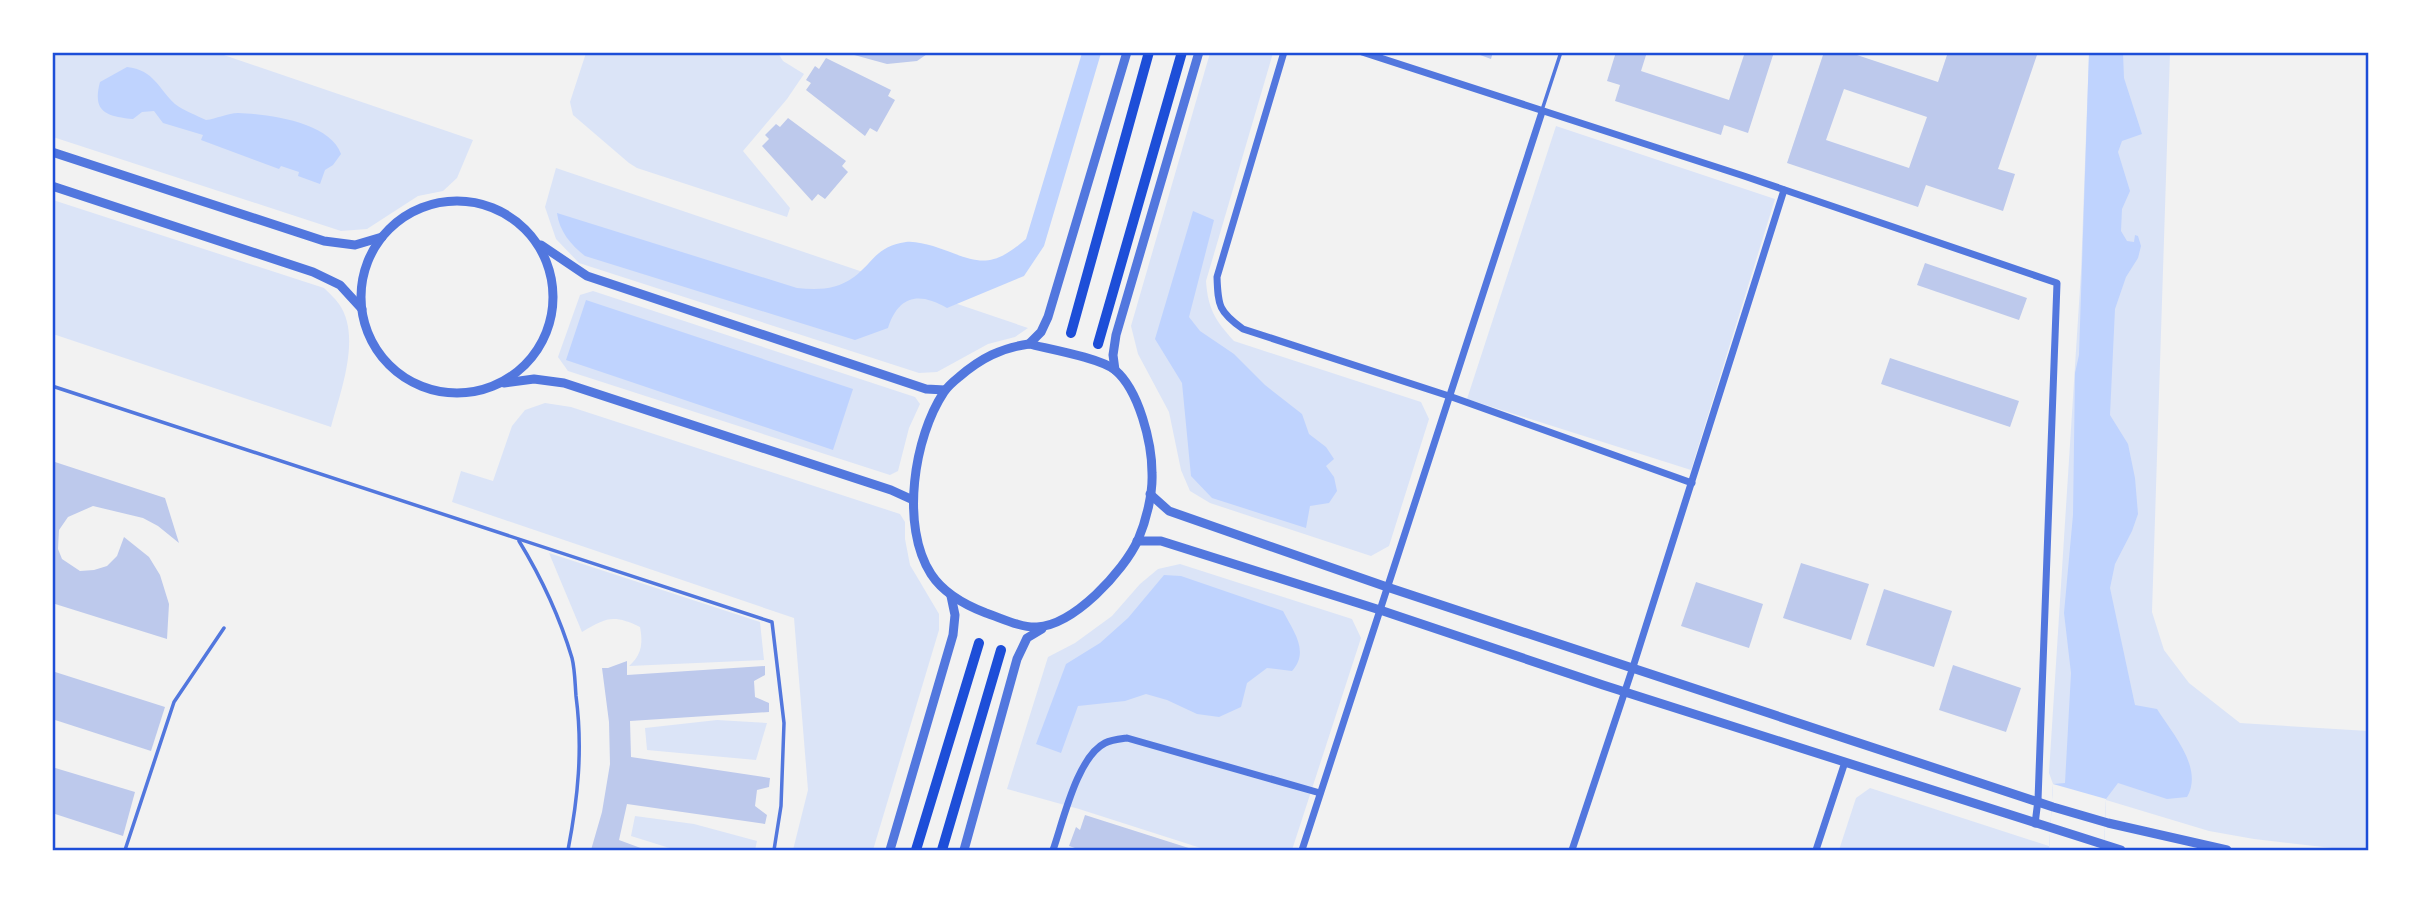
<svg xmlns="http://www.w3.org/2000/svg" width="2421" height="903" viewBox="0 0 2421 903" font-family="Cabin,sans-serif">
<style>
.green{fill:#dbe4f7}
.water{fill:#bfd3fe}
.pier{fill:#f2f2f2}
.building{fill:#bdc9ec;fill-rule:evenodd}
.lines{fill:none;stroke-linecap:round;stroke-linejoin:round}
.service{stroke:#5277de;stroke-width:3.5}
.minor{stroke:#5277de;stroke-width:7}
.tertiary{stroke:#5277de;stroke-width:9}
.primary{stroke:#1d4ed8;stroke-width:10}
.neatline{fill:none;stroke:#1d4ed8;stroke-width:2.5}
</style>
<rect width="100%" height="100%" fill="#f2f2f2"/>
<g class="green">
<path d="M215 52 473 140 457 178 443 191 418 196 367 229 341 231 53 137V53Z"/>
<path d="M586 53H778L783 61 804 74 787 99 743 151 790 208 787 217 637 168 629 163 573 115 570 102Z"/>
<path d="M1210 53H1273L1206 281C1208 309 1215 320 1234 341L1421 402 1429 419 1389 546 1371 556 1210 503 1190 491 1181 470 1169 412 1138 354 1131 326Z"/>
<path d="M2089 53H2170L2152 612 2164 650 2189 683 2240 723 2368 731V850H2350L2254 839 2209 831 2053 784 2049 773 2081 272Z"/>
<path d="M1556 126 1775 199 1691 470 1467 399Z"/>
<path d="M556 168 1028 328 1015 337 988 344 937 372 919 373 579 263 556 239 545 207Z"/>
<path d="M53 200 324 288C329 293 335 298 339 304 362 336 340 393 331 427L53 334Z"/>
<path d="M593 291 915 397 920 404 909 428 898 471 890 475 568 371 558 357 580 295Z"/>
<path d="M545 403 571 407 900 514 905 522V539L910 565 939 614V630L873 850H793L808 790 794 618 452 502 461 471 493 481 512 426 525 410Z"/>
<path d="M549 553 760 622 764 660 629 666C642 655 643 643 640 627 613 614 606 618 582 632Z"/>
<path d="M1180 564 1352 619 1361 638 1292 850H1207L1079 809 1007 789 1048 657 1075 643 1112 616 1140 584 1158 569Z"/>
<path d="M717 720 767 723 756 760 647 750 645 728Z"/>
<path d="M1870 788 2061 850H1839L1856 798Z"/>
<path d="M635 816 694 824 757 841 755 850H676L631 836Z"/>
</g>
<g class="water">
<path d="M1082 53H1101L1044 246 1024 276 947 308C919 292 899 295 888 328L855 340 585 256C571 245 559 231 557 213L797 288C818 290 836 290 854 277 874 262 875 247 906 242 915 241 924 244 933 246 975 260 987 273 1026 239Z"/>
<path d="M2089 53H2123L2124 78 2142 134 2122 141 2118 152 2130 191 2122 209 2121 231 2127 241 2134 242 2135 235 2138 236 2141 246 2138 258 2126 277 2115 309 2110 415 2128 444 2135 478 2138 514 2132 531 2115 564 2110 588 2135 705 2157 709C2172 733 2204 768 2187 797L2167 799 2118 783 2106 799 2104 850H2049L2053 784 2065 783 2071 673 2064 613 2073 515 2075 373 2079 355Z"/>
<path d="M127 67C154 70 158 88 175 104 184 111 196 115 206 120 216 119 228 113 238 113 268 114 330 122 341 154L333 165 325 170 320 184 298 176 299 172 281 166 279 169 201 140 203 135 163 123 154 111 142 112 133 119C106 116 92 112 100 82Z"/>
<path d="M1193 211 1214 220 1189 317 1200 331 1234 354 1265 385 1302 414 1309 434 1326 447 1334 459 1326 466 1334 477 1337 491 1329 503 1310 506 1306 528 1212 498 1191 476 1182 383 1155 339Z"/>
<path d="M586 300 853 389 833 450 566 360Z"/>
<path d="M1164 575 1181 576 1283 611C1293 631 1310 651 1292 671L1267 668 1247 683 1241 707 1219 717 1197 714 1167 700 1146 694 1125 701 1078 706 1061 753 1036 744 1066 664 1100 643 1128 618Z"/>
</g>
<path class="pier" d="M2053 784 2106 799 2104 850H2049Z"/>
<g class="building">
<path d="M930 52 917 61 887 64 847 53Z"/>
<path d="M1472 52H1493L1491 59Z"/>
<path d="M1616 52H1647L1641 71 1729 100 1745 52H1774L1748 133 1724 125 1721 135 1615 101 1620 85 1607 81Z"/>
<path d="M1824 52H1848L1938 82 1948 52H2038L1998 169 2015 174 2003 211 1926 185 1918 207 1787 163ZM1844 89 1927 117 1909 168 1826 140Z"/>
<path d="M826 58 891 90 888 96 895 100 877 132 870 128 865 136 806 90 811 83 806 80 815 66 819 69Z"/>
<path d="M788 118 846 161 842 166 848 172 825 199 818 194 812 201 762 146 769 139 765 135 776 124 780 127Z"/>
<path d="M1925 263 2027 298 2019 320 1917 285Z"/>
<path d="M1890 358 2019 401 2010 427 1881 384Z"/>
<path d="M55 462 165 498 179 543 158 526 143 518 93 506 68 517 59 530 58 549 62 559 80 571 94 570 107 566 117 556 124 537 149 557 160 575 169 604 167 639 52 603V472Z"/>
<path d="M1801 563 1869 584 1851 640 1783 618Z"/>
<path d="M1696 582 1763 604 1749 648 1681 626Z"/>
<path d="M1884 589 1952 611 1934 667 1866 645Z"/>
<path d="M627 661V675L765 666V675L754 681 755 697 769 703V712L630 721 631 757 770 778 769 787 757 790 755 806 767 815 765 824 627 804 619 840 646 850H591L602 812 610 764 609 722 602 668H608Z"/>
<path d="M1953 665 2021 688 2006 732 1939 710Z"/>
<path d="M52 671 165 707 151 751 52 719Z"/>
<path d="M52 767 135 792 123 836 52 813Z"/>
<path d="M1085 815 1195 850H1074L1075 848 1069 846 1076 827 1080 830Z"/>
</g>
<g class="lines">
<g class="service">
<path d="M1542 110 1561 52"/>
<path d="M52 386 772 622 784 723 781 806 774 850"/>
<path d="M519 541C541 577 560 618 572 658 575 670 575 684 576 696 583 749 578 798 568 850"/>
<path d="M125 850 174 702 224 628"/>
</g>
<g class="minor">
<path d="M1284 52 1217 277C1218 306 1219 312 1243 329L1449 396 1692 483"/>
<path d="M1362 52 1744 176 2057 283 2038 800 2035 824"/>
<path d="M1053 850C1063 822 1077 757 1105 743 1111 740 1120 739 1127 738L1320 793"/>
<path d="M1302 850 1542 112"/>
<path d="M1572 850 1633 667 1784 190"/>
<path d="M1816 850 1845 762"/>
</g>
<g class="tertiary">
<path d="M52 152 324 241 355 245 382 237"/>
<path d="M52 186 313 272 340 285 362 309"/>
<circle cx="457" cy="297" r="96"/>
<path d="M541 245 587 276 926 389 945 390"/>
<path d="M1029 344C1049 349 1100 358 1115 370 1139 390 1152 443 1152 473 1153 494 1146 521 1138 540 1123 572 1074 625 1037 627 1021 628 1001 618 986 613 965 605 944 594 931 574 900 526 914 437 944 392 948 386 954 381 959 377 981 358 1001 348 1029 344Z"/>
<path d="M1029 344 1041 332 1048 317 1127 52"/>
<path d="M1115 370 1113 355 1116 335 1199 52"/>
<path d="M504 383 534 379 564 383 891 490 913 500"/>
<path d="M1150 494 1169 511 1387 587 2053 807 2108 823 2227 850"/>
<path d="M1137 541H1161L1380 610 1603 685 2121 850"/>
<path d="M890 850 953 635 955 615 951 596"/>
<path d="M964 850 1017 659 1027 638 1042 629"/>
</g>
<g class="primary">
<path d="M1071 333 1149 52"/>
<path d="M1098 344 1182 52"/>
<path d="M916 850 979 643"/>
<path d="M942 850 1001 650"/>
</g>
</g>
<rect width="2421" height="903" fill="none" stroke="#ffffff" stroke-width="108"/>
<rect x="54" y="54" width="2313" height="795" class="neatline"/>
</svg>
